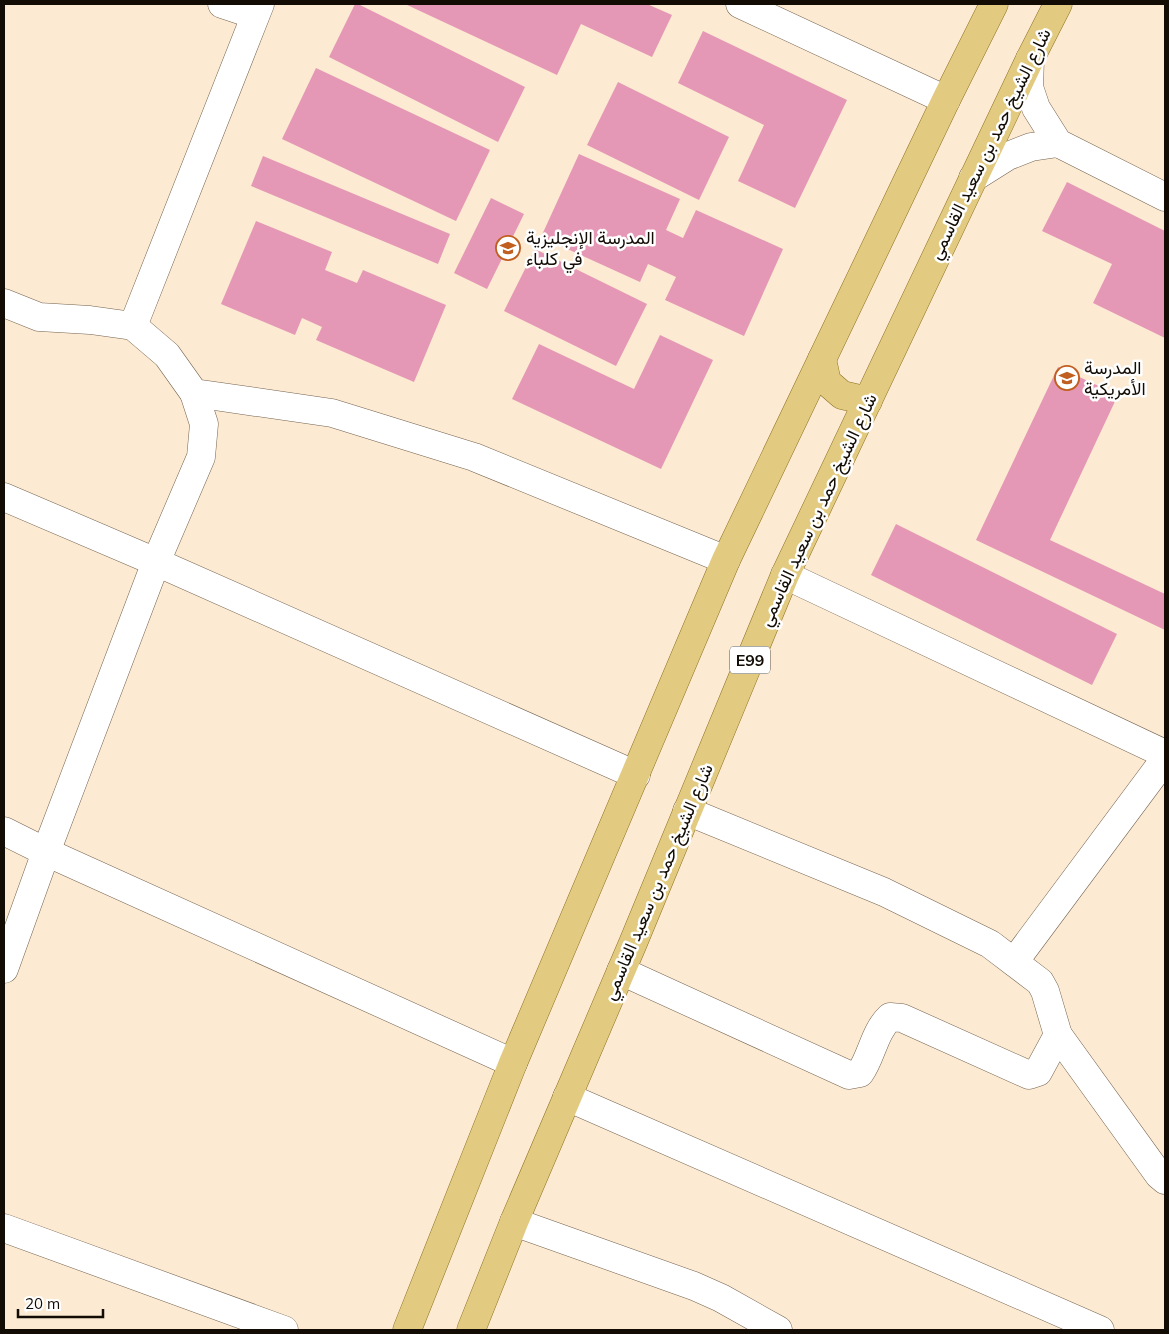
<svg xmlns="http://www.w3.org/2000/svg" width="1169" height="1334" viewBox="0 0 1169 1334" font-family="Mulish,Vazirmatn,sans-serif">
<style>
.building{fill:#e598b5}
.lines{fill:none;stroke-linecap:round;stroke-linejoin:round}
.minor-casing{stroke:#74634f;stroke-width:29}
.major-casing{stroke:#8d711f;stroke-width:29}
.minor{stroke:#fff;stroke-width:28}
.major{stroke:#e2cb81;stroke-width:28}
.labels{text-anchor:middle;stroke-width:5;stroke-linejoin:round;paint-order:stroke}
.shield{fill:#fff;stroke:#595550;stroke-width:1}
.shield-label{font-size:16px;font-weight:bold;fill:#120c05}
.street-label{font-size:18px;fill:#120c05;stroke:#fff}
.poi-label{font-size:18px;fill:#120c05;stroke:#fff;text-anchor:start}
</style>
<rect width="100%" height="100%" fill="#fdead2"/>
<g class="building">
<path d="M355 4H358L525 87 498 142 329 57Z"/>
<path d="M405 4H647L672 15 652 57 581 24 557 75Z"/>
<path d="M703 31 847 100 795 208 738 181 764 125 678 83Z"/>
<path d="M316 68 490 150 456 221 282 139Z"/>
<path d="M618 82 729 137 699 200 587 145Z"/>
<path d="M579 154 680 199 666 230 683 238 696 210 783 249 744 336 665 300 676 277 648 264 640 282 541 237Z"/>
<path d="M263 156 450 234 438 264 251 186Z"/>
<path d="M1067 182 1165 231V338L1093 303 1112 264 1042 231Z"/>
<path d="M491 198 524 214 487 289 454 273Z"/>
<path d="M256 221 332 252 325 270 357 283 363 270 446 305 414 382 316 340 322 327 302 318 295 335 221 304Z"/>
<path d="M535 249 647 304 616 366 504 311Z"/>
<path d="M660 335 713 360 661 469 512 399 539 344 634 389Z"/>
<path d="M1058 367 1118 395 1050 540 1165 594V630L976 540Z"/>
<path d="M896 524 1117 634 1092 685 871 575Z"/>
</g>
<g class="lines">
<defs>
<g id="minor">
<path d="M222 4 255 15"/>
<path d="M740 4 946 100"/>
<path d="M1030 59 1029 87 1036 108 1058 143 1165 197"/>
<path d="M973 178 1008 156 1031 147 1058 143"/>
<path d="M4 303 39 317 90 320 133 326 167 355 194 393 332 413 474 457 726 560"/>
<path d="M133 326 260 4"/>
<path d="M4 497 156 562 636 775"/>
<path d="M785 575 1165 754"/>
<path d="M4 831 46 852 513 1063"/>
<path d="M1014 962 1165 759"/>
<path d="M4 969 46 852 156 562 201 457 204 424 194 393"/>
<path d="M621 971 849 1075 860 1073C872 1056 874 1032 890 1017L902 1018 1029 1075 1038 1072 1058 1035 1045 991 1040 982 990 944 884 892 687 811"/>
<path d="M1058 1035 1159 1175 1165 1180"/>
<path d="M567 1097 1100 1330"/>
<path d="M514 1222 694 1286 721 1298 778 1330"/>
<path d="M4 1228 284 1330"/>
</g>
<g id="major">
<path d="M822 359 827 382 842 395 868 401"/>
<path d="M407 1330 513 1063 726 560 946 100 994 4"/>
<path d="M471 1330 514 1222 633 943 785 575 1030 59 1058 4"/>
</g>
</defs>
<use href="#minor" class="minor-casing"/>
<use href="#major" class="major-casing"/>
<use href="#minor" class="minor"/>
<use href="#major" class="major"/>
</g>
<defs>
<symbol id="school-ring" viewBox="-11 -11 22 22"><circle r="9.5" fill="#fff" stroke="#c05f20" stroke-width="1.5"/><path d="M0-5L7-2L0 1L-7-2ZM-4 1L0 2.5L4 1V4Q0 6-4 4Z" fill="#c05f20"/></symbol>
</defs>
<g fill-rule="evenodd">
<use href="#school-ring" x="494" y="234" width="28" height="28"/>
<use href="#school-ring" x="1053" y="364" width="28" height="28"/>
</g>
<g class="labels">
<rect class="shield" x="730" y="646.5" width="40" height="27" rx="4"/>
<g class="shield-label">
<text x="750" y="666">E99</text>
</g>
<g class="street-label">
<text transform="translate(990 144) rotate(-64)" y="6">شارع الشيخ حمد بن سعيد القاسمي</text>
<text transform="translate(818 510) rotate(-65)" y="6">شارع الشيخ حمد بن سعيد القاسمي</text>
<text transform="translate(658 882) rotate(-67)" y="6">شارع الشيخ حمد بن سعيد القاسمي</text>
</g>
<g class="poi-label">
<text x="526" y="244">المدرسة الإنجليزية<tspan x="526" dy="21">في كلباء</tspan></text>
<text x="1084" y="374">المدرسة<tspan x="1084" dy="21">الأمريكية</tspan></text>
</g>
</g>
<rect width="1169" height="1334" fill="none" stroke="#120c05" stroke-width="10"/>
<path d="M18 1309v8h85v-8" fill="none" stroke="#120c05" stroke-width="2.5"/>
<text x="25" y="1309" font-size="15" fill="#120c05" stroke="#ffffff" stroke-width="4" paint-order="stroke">20 m</text>
</svg>
